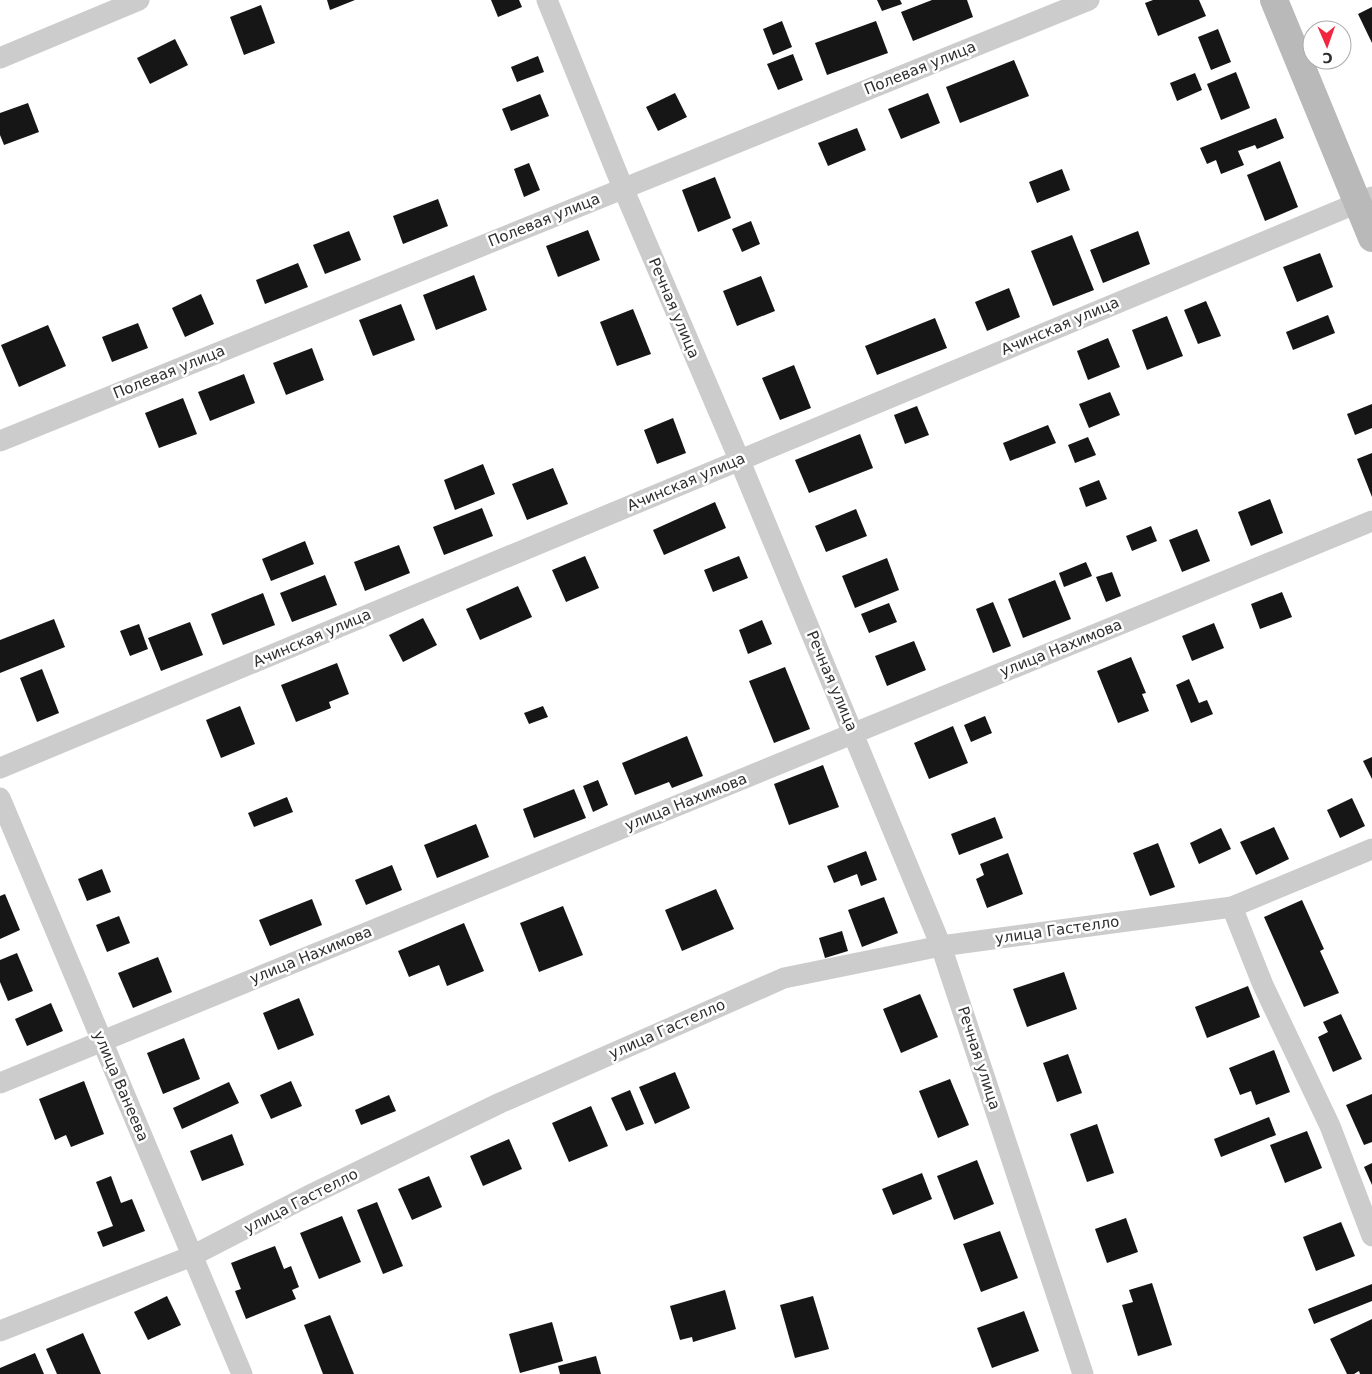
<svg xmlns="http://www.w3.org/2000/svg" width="1372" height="1374" viewBox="0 0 1372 1374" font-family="'DejaVu Sans',sans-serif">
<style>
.building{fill:#161616}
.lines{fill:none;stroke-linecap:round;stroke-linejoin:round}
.street{stroke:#ccc;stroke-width:21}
.secondary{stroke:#b9b9b9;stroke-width:28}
.labels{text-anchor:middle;stroke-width:5;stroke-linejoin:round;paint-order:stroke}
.street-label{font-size:15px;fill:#2f2f2f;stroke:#fff}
</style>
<rect width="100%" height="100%" fill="#fff"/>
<g class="building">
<path d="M327 0H355L330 10Z"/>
<path d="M491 0H519L522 7 498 17Z"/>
<path d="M877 0H900L902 4 882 11Z"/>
<path d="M932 0H967L973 17 913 41 901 12Z"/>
<path d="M1153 0H1199L1206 16 1158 36 1145 3Z"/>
<path d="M261 5 275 43 244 55 230 17Z"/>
<path d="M1372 7V43L1358 14Z"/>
<path d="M782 21 792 47 773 55 763 29Z"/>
<path d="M876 21 888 53 827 75 815 43Z"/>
<path d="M1218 29 1231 62 1211 70 1198 37Z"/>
<path d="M175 39 188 65 150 84 137 58Z"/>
<path d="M793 54 803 80 778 90 767 64Z"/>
<path d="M538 56 544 72 517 82 511 67Z"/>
<path d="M1014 60 1029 96 960 123 946 87Z"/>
<path d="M1236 72 1250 108 1221 120 1207 84Z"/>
<path d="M1195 73 1202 90 1177 101 1170 83Z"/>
<path d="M675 93 687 117 658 131 646 107Z"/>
<path d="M928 93 940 123 901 139 888 109Z"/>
<path d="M540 94 549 116 511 131 502 109Z"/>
<path d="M28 103 39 132 4 145 0 135V113Z"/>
<path d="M1276 118 1284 138 1257 149 1255 145 1238 151 1244 165 1221 174 1216 160 1207 164 1200 148Z"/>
<path d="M857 128 866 150 828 166 818 143Z"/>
<path d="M1280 161 1298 207 1265 221 1247 175Z"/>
<path d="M529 163 540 190 524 197 514 169Z"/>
<path d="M1062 169 1070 190 1037 203 1029 182Z"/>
<path d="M715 177 731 218 698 232 682 190Z"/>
<path d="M438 199 448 226 403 244 393 216Z"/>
<path d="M751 221 760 244 742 252 732 229Z"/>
<path d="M588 230 600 260 558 277 546 246Z"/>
<path d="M349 231 361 260 325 274 313 245Z"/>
<path d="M1138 231 1150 264 1103 283 1090 250Z"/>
<path d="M1072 235 1094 290 1053 306 1031 251Z"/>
<path d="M1320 253 1333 287 1297 302 1283 267Z"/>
<path d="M298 263 308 287 265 304 256 280Z"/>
<path d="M474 275 487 310 436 330 423 295Z"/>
<path d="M761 276 775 311 737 326 723 291Z"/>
<path d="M1009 288 1020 317 987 331 975 302Z"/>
<path d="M201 294 214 324 185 337 172 308Z"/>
<path d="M1206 301 1221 336 1198 344 1184 310Z"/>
<path d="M401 304 415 340 373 356 359 320Z"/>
<path d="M633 309 651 354 617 366 600 322Z"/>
<path d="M1328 315 1335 333 1293 350 1286 332Z"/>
<path d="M1167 316 1183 356 1147 370 1132 330Z"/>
<path d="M935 318 947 348 877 375 865 346Z"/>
<path d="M138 323 148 348 112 362 102 337Z"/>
<path d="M48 325 66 366 19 387 1 345Z"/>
<path d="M1108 338 1120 367 1088 380 1077 351Z"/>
<path d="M312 348 324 380 286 395 273 363Z"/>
<path d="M794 365 811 408 780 420 762 378Z"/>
<path d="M244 374 255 403 210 421 198 392Z"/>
<path d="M1110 392 1120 415 1089 428 1079 404Z"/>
<path d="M183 398 197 434 159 448 145 413Z"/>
<path d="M1372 404V428L1355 435 1347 414Z"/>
<path d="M917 406 929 435 905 444 894 415Z"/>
<path d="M673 418 686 453 657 464 644 430Z"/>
<path d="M1048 425 1056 443 1010 461 1003 443Z"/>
<path d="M860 434 873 468 809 493 795 460Z"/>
<path d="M1088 437 1096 455 1075 463 1068 445Z"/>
<path d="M1372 453V497L1357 459Z"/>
<path d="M483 464 495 494 455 510 444 480Z"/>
<path d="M553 468 568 504 527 520 512 484Z"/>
<path d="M1099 480 1107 499 1086 507 1079 488Z"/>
<path d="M1270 499 1283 533 1251 546 1238 512Z"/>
<path d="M715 502 726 528 664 555 653 530Z"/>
<path d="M482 508 493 536 444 555 433 527Z"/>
<path d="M856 509 867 536 826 552 815 526Z"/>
<path d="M1151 526 1157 541 1132 551 1126 536Z"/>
<path d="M1197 529 1210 561 1182 572 1169 540Z"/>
<path d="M305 541 314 564 271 581 262 559Z"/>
<path d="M399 545 410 573 365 591 354 562Z"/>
<path d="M585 556 599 588 566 602 552 570Z"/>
<path d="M739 556 748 578 713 592 704 570Z"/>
<path d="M887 558 899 590 855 608 842 576Z"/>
<path d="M1086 562 1092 576 1064 587 1059 573Z"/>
<path d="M1112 572 1121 596 1106 602 1096 577Z"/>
<path d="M325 575 337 605 292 622 280 593Z"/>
<path d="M1055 580 1071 619 1023 638 1008 599Z"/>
<path d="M518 586 532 617 480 640 466 609Z"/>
<path d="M1282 592 1292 617 1260 629 1251 604Z"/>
<path d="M263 593 275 625 223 645 211 614Z"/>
<path d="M993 602 1011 646 993 653 976 609Z"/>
<path d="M889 603 897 622 869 633 861 614Z"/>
<path d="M423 618 437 645 403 662 389 635Z"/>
<path d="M54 619 65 647 0 673V640Z"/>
<path d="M762 620 772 644 748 654 739 630Z"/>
<path d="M190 622 203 655 161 671 148 638Z"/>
<path d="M1214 623 1224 648 1192 661 1182 636Z"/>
<path d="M139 624 148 649 130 656 120 631Z"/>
<path d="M914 641 926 670 887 686 875 656Z"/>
<path d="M1131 657 1146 693 1142 694 1149 711 1118 723 1097 671Z"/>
<path d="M337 663 349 694 329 702 331 708 296 722 281 685Z"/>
<path d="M785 667 810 729 774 743 749 681Z"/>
<path d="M42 669 59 713 37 722 20 678Z"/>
<path d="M1189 679 1199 703 1207 700 1213 714 1191 723 1176 685Z"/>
<path d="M240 706 255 744 221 758 206 720Z"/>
<path d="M543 706 548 717 529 724 524 713Z"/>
<path d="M985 716 992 733 971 742 964 725Z"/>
<path d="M953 726 968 763 929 779 914 743Z"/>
<path d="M687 736 703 776 672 788 669 782 635 795 622 763Z"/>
<path d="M1372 757V779L1363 761Z"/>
<path d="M823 765 839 807 789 825 774 784Z"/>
<path d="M598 780 608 805 593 812 583 786Z"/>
<path d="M574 789 586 818 534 838 523 809Z"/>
<path d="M287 797 293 812 254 827 248 813Z"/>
<path d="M1352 798 1365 826 1340 838 1327 810Z"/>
<path d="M995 817 1003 838 959 855 951 834Z"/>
<path d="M476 824 489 857 437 878 424 845Z"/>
<path d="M1274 827 1289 859 1256 875 1240 842Z"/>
<path d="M1221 828 1231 849 1199 864 1190 843Z"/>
<path d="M1158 843 1175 887 1150 896 1133 853Z"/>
<path d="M866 851 877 880 861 886 857 874 834 883 827 866Z"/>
<path d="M1008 853 1023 894 987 908 976 879 984 875 980 864Z"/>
<path d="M392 865 402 890 366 905 355 880Z"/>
<path d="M102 869 111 892 87 901 78 879Z"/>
<path d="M716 889 734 929 682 951 665 910Z"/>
<path d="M5 894 20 930 0 939V896Z"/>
<path d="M884 897 898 933 862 947 848 910Z"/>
<path d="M312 899 322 925 270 946 259 920Z"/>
<path d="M1302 900 1324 949 1320 951 1339 993 1304 1007 1264 917Z"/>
<path d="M563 906 583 955 539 972 520 923Z"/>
<path d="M119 916 130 943 107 952 96 925Z"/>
<path d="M464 923 484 971 447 986 439 965 409 977 398 951Z"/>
<path d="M842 931 848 951 825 958 819 938Z"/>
<path d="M17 953 33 991 8 1001 0 982V960Z"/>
<path d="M158 957 172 992 133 1008 118 973Z"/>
<path d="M1064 972 1077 1009 1027 1027 1013 989Z"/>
<path d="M1248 986 1260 1017 1207 1038 1195 1007Z"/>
<path d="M920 994 938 1037 901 1053 883 1009Z"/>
<path d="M299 998 314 1035 278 1050 263 1013Z"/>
<path d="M51 1003 63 1031 27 1046 15 1019Z"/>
<path d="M1341 1014 1362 1059 1333 1072 1318 1037 1328 1032 1323 1022Z"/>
<path d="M184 1038 200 1079 163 1094 147 1053Z"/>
<path d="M1274 1050 1290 1092 1256 1105 1251 1091 1240 1095 1229 1068Z"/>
<path d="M1068 1054 1082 1093 1057 1102 1043 1063Z"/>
<path d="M675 1072 690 1108 655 1124 639 1087Z"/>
<path d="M950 1079 969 1125 938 1138 919 1091Z"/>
<path d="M84 1081 104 1134 71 1147 66 1135 55 1140 39 1099Z"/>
<path d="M291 1081 302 1106 271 1119 260 1095Z"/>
<path d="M229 1082 239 1103 182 1129 173 1108Z"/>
<path d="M630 1090 644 1124 626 1131 611 1098Z"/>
<path d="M1372 1094V1142L1364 1145 1346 1105Z"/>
<path d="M389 1095 396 1111 361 1125 355 1110Z"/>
<path d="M591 1106 608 1146 569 1162 552 1123Z"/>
<path d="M1269 1117 1276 1135 1221 1157 1214 1139Z"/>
<path d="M1097 1124 1114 1173 1087 1182 1070 1134Z"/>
<path d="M1307 1131 1322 1168 1285 1183 1270 1145Z"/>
<path d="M232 1134 244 1165 202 1181 190 1151Z"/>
<path d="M509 1139 522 1169 483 1186 470 1156Z"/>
<path d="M977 1160 994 1204 954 1220 937 1176Z"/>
<path d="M1372 1163V1185L1364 1167Z"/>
<path d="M922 1173 932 1199 893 1215 882 1189Z"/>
<path d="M111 1176 121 1203 132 1199 145 1231 103 1247 97 1232 113 1226 96 1182Z"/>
<path d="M429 1176 442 1207 412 1220 398 1189Z"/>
<path d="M377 1202 403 1266 383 1274 357 1210Z"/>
<path d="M342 1216 361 1262 319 1279 300 1233Z"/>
<path d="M1126 1218 1138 1252 1107 1263 1095 1229Z"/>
<path d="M1341 1222 1355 1256 1316 1271 1303 1237Z"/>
<path d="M1000 1231 1018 1278 981 1292 963 1244Z"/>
<path d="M275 1246 284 1269 291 1266 299 1287 292 1290 296 1299 246 1319 235 1291 241 1289 231 1263Z"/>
<path d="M1152 1283 1172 1345 1138 1356 1122 1305 1133 1302 1129 1290Z"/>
<path d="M1372 1284V1301L1314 1324 1308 1309Z"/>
<path d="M725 1290 736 1329 693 1342 692 1337 680 1340 670 1306Z"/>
<path d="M167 1296 181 1325 148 1340 134 1312Z"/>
<path d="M813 1296 829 1349 795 1358 780 1305Z"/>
<path d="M1024 1311 1039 1351 992 1368 977 1328Z"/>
<path d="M330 1315 354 1374H323L304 1325Z"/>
<path d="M1372 1319V1374H1360L1359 1371 1354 1374H1347L1330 1339Z"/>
<path d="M552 1322 563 1361 520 1373 509 1334Z"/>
<path d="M83 1333 101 1374H57L46 1349Z"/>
<path d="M35 1353 44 1374H0V1368Z"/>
<path d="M596 1356 601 1374H560L558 1366Z"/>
</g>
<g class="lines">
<g class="street">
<path d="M547 0 623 188 739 459 941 946 1083 1374"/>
<path d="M0 58 139 0"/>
<path d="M0 441 1089 0"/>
<path d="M0 768 1372 197"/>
<path d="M0 798 242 1374"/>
<path d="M1232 907 1263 985 1330 1126 1372 1236"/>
<path d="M0 1083 1372 521"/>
<path d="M0 1331 192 1256 308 1196 500 1103 784 978 941 946 1232 907 1372 849"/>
</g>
<path class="secondary" d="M1274 0 1372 238"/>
</g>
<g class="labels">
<g class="street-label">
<text transform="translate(920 68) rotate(-22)" y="5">Полевая улица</text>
<text transform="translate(544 220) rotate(-22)" y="5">Полевая улица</text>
<text transform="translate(674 308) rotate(67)" y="5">Речная улица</text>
<text transform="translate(1060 326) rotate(-23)" y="5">Ачинская улица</text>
<text transform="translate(169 372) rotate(-22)" y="5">Полевая улица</text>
<text transform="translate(686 482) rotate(-23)" y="5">Ачинская улица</text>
<text transform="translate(312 638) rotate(-23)" y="5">Ачинская улица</text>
<text transform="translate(1061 648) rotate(-22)" y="5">улица Нахимова</text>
<text transform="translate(832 681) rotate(67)" y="5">Речная улица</text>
<text transform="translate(686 802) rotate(-22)" y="5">улица Нахимова</text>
<text transform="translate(1057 930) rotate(-8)" y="5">улица Гастелло</text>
<text transform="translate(311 955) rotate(-22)" y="5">улица Нахимова</text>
<text transform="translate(667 1029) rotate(-24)" y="5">улица Гастелло</text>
<text transform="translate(979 1058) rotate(72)" y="5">Речная улица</text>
<text transform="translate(121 1086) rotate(67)" y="5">улица Ванеева</text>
<text transform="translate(301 1201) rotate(-27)" y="5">улица Гастелло</text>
</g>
</g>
<g transform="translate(1327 45) rotate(178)"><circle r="24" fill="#ffffff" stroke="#acacac"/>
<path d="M0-4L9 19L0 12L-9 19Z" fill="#f1273f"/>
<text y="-8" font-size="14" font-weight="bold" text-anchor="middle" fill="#2f2f2f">С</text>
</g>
</svg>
